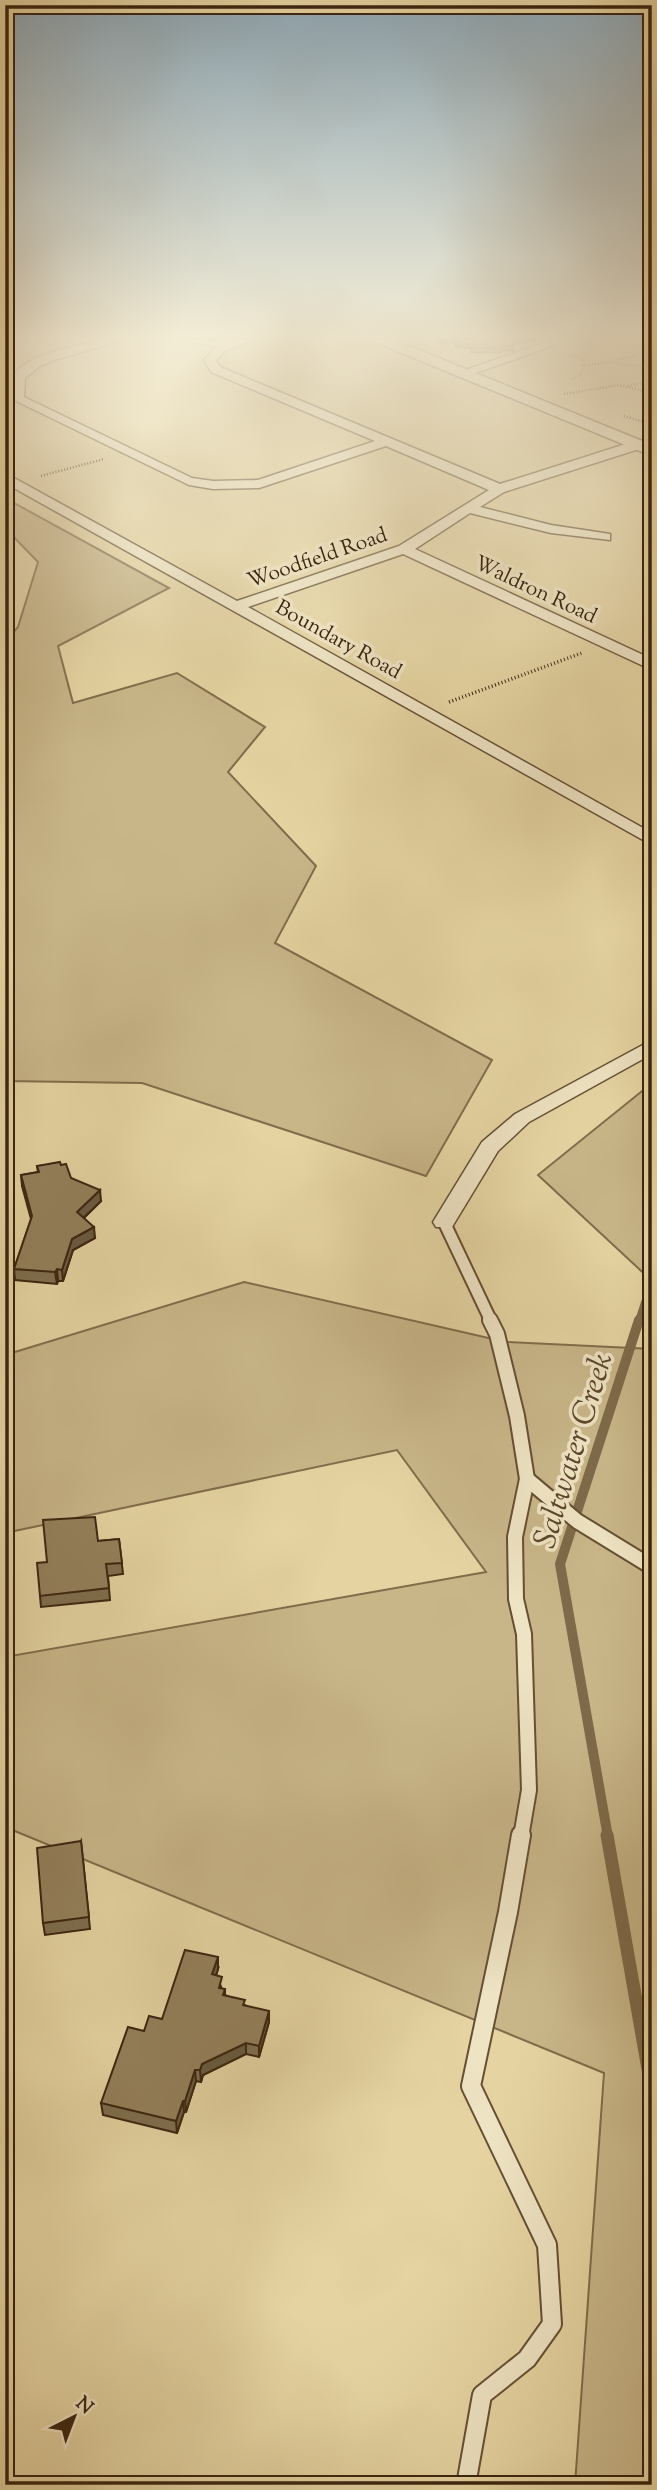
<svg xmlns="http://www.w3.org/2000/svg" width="657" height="2490" viewBox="0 0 657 2490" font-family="'Sorts Mill Goudy',serif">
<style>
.green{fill:#c8b689;stroke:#816d4c;stroke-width:2}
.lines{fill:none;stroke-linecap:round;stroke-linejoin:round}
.stream-far2{stroke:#7e6a49;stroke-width:8}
.stream-far1{stroke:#7e6a49;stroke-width:10}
.stream{stroke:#7e6a49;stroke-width:13}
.service-far2-casing{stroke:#655034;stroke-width:15}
.service-far1-casing{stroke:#655034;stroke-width:18}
.service-casing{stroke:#655034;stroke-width:22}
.minor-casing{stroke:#655034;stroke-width:3}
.tertiary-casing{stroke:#655034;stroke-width:3}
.path-far1{stroke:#3a240f;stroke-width:2.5;stroke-dasharray:1 2;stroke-linecap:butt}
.path{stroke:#3a240f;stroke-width:3.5;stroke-dasharray:1 2.5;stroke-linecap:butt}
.service-far2{stroke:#eee3c3;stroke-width:11}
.service-far1{stroke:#eee3c3;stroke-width:14}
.service{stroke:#eee3c3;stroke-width:18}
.minor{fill:#eee3c3;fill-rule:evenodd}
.tertiary{fill:#eee3c3;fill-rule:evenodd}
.path-bridge{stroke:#3a240f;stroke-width:2.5;stroke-dasharray:1 2;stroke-linecap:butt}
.wall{fill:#7e6e4e;stroke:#3a240f;stroke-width:2}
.shaded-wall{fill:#675a40;stroke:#3a240f;stroke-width:2}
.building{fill:#93805b;stroke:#3a240f;stroke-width:2}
.labels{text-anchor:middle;stroke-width:7;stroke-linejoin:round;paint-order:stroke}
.far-street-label{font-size:21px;fill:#3a240f;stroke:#eee3c3}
.near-water-label{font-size:32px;font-style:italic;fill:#5c472c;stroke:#eee3c3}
</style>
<rect width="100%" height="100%" fill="#e5d4a2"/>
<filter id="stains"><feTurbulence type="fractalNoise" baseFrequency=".00286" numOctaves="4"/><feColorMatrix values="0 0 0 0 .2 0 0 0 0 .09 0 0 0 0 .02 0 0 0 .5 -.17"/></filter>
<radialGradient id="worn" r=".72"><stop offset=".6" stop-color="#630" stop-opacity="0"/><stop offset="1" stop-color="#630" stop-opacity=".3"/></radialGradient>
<g class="green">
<path d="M5 498 169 588 58 646 73 703 177 673 265 727 228 772 316 866 275 943 492 1060 426 1176 142 1083 5 1081V642L18 627 38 562 5 528Z"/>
<path d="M652 1083V1281L538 1175Z"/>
<path d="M244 1282 506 1342 652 1349V2485H575L604 2073 5 1827V1657L486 1572 397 1450 5 1533V1355Z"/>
</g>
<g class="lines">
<path class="stream-far2" d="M639 1321 652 1281"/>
<path class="stream-far1" d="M608 1837 560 1564 639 1320"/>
<path class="stream" d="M607 1835 652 2092"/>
<defs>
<path id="service-far2" d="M444 1222 491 1321"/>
<g id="service-far1">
<path d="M490 1320 497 1334 517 1416 527 1479 515 1537 516 1599 524 1634 529 1790 521 1837"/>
<path d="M527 1479 577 1521 652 1567"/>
</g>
<path id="service" d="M466 2485 482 2395 527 2359 552 2324 547 2245 471 2086 508 1912 521 1835"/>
<g id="minor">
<path d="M108 339H128L54 360 40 366 25 378 24 397 192 478 213 481 258 480 375 441 211 372 204 360 216 347 188 341 186 339 226 342 254 339 225 351 216 360 220 367 500 484 632 442H642V448L504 492 480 507 551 525 610 534V540L551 533 470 513 415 549 652 659V670L403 554 248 607 652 833V845L5 483V473L237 601 399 546 489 490 386 446 259 488 213 489 189 485 12 399C12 392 10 383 13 377 23 354 85 344 108 339Z"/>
<path d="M555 339H572L467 376 457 373Z"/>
<path d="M652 1040V1054L529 1122 498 1151 452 1227H436L433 1222 482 1142 515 1114Z"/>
</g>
<path id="tertiary" d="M372 339H392L652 445V456L375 342Z"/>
</defs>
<use href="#service-far2" class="service-far2-casing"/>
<use href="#service-far1" class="service-far1-casing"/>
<use href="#service" class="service-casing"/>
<use href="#minor" class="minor-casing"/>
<use href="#tertiary" class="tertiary-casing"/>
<g class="path-far1">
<path d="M570 355 583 360 584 366"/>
<path d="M614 360 632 357 641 352 642 347 625 339"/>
<path d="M652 366 643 369 646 371 643 379 652 383"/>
<path d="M572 379 581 374 584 366 610 362 643 367"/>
<path d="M564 394 619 385 652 393"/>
<path d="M624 416 644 422"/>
<path d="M41 476 104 459"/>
</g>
<path class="path" d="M449 702 582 653"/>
<use href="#service-far2" class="service-far2"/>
<use href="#service-far1" class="service-far1"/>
<use href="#service" class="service"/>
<use href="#minor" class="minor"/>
<use href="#tertiary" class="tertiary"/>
<path class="path-bridge" d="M628 386 652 381"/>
</g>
<g class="wall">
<path d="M439 339H541L514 344 513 351 501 350V353L471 352 472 348 455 347V343L438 342Z"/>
<path d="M61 1165 71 1178 101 1201 84 1218 95 1238 73 1250 63 1281H58L57 1284 15 1280 14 1269 31 1219 22 1186 21 1175 38 1172 37 1166Z"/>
<path d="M119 1539 123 1574 108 1576 110 1600 41 1607 40 1596 47 1562 98 1541Z"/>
<path d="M81 1841 90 1929 45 1935 43 1923Z"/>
<path d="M218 1969 216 1975 222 1989H225V1995L245 2005 269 2022 259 2057 246 2054 203 2075 201 2082 196 2081 186 2112H184L177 2133 103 2115 101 2103 144 2031 162 2019Z"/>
</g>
<g class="shaded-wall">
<path d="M519 339H541L514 344V340Z"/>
<path d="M100 1190 101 1201 78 1223 77 1212Z"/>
<path d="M94 1227 95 1238 73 1250 63 1281 62 1270 72 1239Z"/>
<path d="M57 1269 58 1281 57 1284 55 1272Z"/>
<path d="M218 1957V1969L213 1986 212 1974Z"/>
<path d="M269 2011V2022L259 2057V2046Z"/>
<path d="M246 2043V2054L203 2075 201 2082 200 2070 202 2064Z"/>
<path d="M195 2070 196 2081 186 2112 185 2101Z"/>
<path d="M183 2101 184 2112 177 2133 176 2121Z"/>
</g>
<g class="building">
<path d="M454 339H519L514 340 513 347 501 346V349L472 348V344L455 343 456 339Z"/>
<path d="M60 1162 61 1165 66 1164 71 1178 100 1190 77 1212 94 1227 72 1239 62 1270 57 1269 55 1272 14 1269 32 1216 21 1175 39 1172 37 1166Z"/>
<path d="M95 1517 98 1541 119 1539 122 1563 106 1564 109 1588 40 1596 37 1563 47 1562 43 1520Z"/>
<path d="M81 1841 89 1917 43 1923 37 1848Z"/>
<path d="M185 1950 218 1957 212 1974 222 1977 219 1988 225 1989 223 1995 245 2000 243 2005 269 2011 259 2046 246 2043 202 2064 200 2070H195L185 2101H183L176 2121 101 2103 128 2027 144 2031 149 2016 162 2019Z"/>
</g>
<linearGradient id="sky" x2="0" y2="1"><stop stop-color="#8fa9b8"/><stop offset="0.49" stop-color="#f3ecd5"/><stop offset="1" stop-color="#f3ecd5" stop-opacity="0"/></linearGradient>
<rect width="657" height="687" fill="url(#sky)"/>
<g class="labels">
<g class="far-street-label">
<text transform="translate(317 557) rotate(-19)" y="7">Woodfield Road</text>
<text transform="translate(536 589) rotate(25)" y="7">Waldron Road</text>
<text transform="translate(339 639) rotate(29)" y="7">Boundary Road</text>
</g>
<g class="near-water-label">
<text transform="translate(572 1450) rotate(-73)" y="11">Saltwater Creek</text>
</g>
</g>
<rect width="657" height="2490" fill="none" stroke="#e5d4a2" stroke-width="28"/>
<rect x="7" y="7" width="643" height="2476" fill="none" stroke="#3a240f" stroke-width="3.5"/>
<rect x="14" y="14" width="629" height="2462" fill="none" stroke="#3a240f" stroke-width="2"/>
<g transform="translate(74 2417) rotate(42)" stroke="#eee3c3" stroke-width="5" paint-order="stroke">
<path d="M0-5L12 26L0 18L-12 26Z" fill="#3a240f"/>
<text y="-10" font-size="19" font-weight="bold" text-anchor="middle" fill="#3a240f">N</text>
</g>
<rect width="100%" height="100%" filter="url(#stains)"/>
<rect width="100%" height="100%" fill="url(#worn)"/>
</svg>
